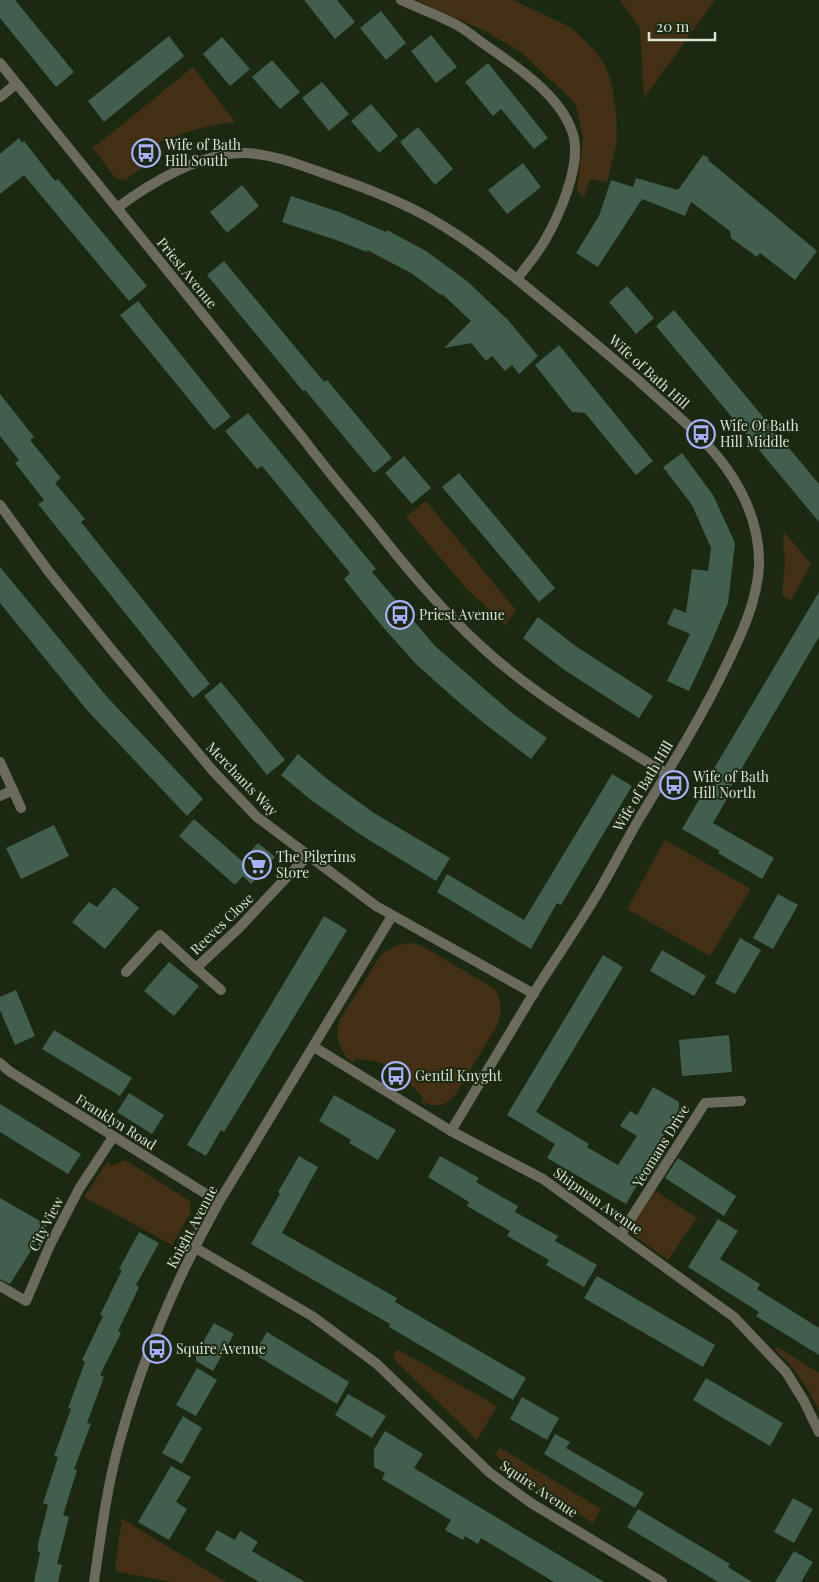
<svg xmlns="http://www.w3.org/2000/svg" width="819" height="1582" viewBox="0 0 819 1582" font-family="'Playfair Display',serif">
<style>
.green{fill:#433014}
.building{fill:#405f4f}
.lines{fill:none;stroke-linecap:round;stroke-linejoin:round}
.minor{stroke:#6b6a5d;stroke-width:10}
.labels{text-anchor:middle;stroke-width:4;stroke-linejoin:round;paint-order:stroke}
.poi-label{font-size:14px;fill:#d9e2d3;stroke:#1c2911;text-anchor:start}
.street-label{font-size:14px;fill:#d9e2d3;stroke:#1c2911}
</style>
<rect width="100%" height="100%" fill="#1c2911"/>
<g class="green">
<path d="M416 0H513L570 27 593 48 606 67 612 85 616 113 617 140 607 182 590 179 584 197 577 192 583 139 576 104 521 52 485 31Z"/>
<path d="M620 0H715L644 98 640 28Z"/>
<path d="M193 67 235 122C208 125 183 132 159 143L164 155 151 161 125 180 116 179 93 148Z"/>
<path d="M426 501 516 610 505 625 464 586 406 517Z"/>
<path d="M784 532 811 564 791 600 782 596 785 561 783 544Z"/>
<path d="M665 840 751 889 710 956 627 909Z"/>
<path d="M413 943 424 947 495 989C502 1002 502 1010 498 1024L454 1097 442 1105H432L422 1102 423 1097C416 1091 411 1083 404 1076 389 1063 374 1060 355 1059L353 1063C339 1052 335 1038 339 1021L381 955C392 947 399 944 413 943Z"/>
<path d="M125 1160 190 1201 191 1212 172 1245 84 1197 107 1162 112 1166Z"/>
<path d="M655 1191 697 1218 668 1260 628 1231Z"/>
<path d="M203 1209 201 1221 178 1267 173 1265 185 1240Z"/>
<path d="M777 1347 819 1373V1410C808 1388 794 1365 775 1350Z"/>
<path d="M397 1349 497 1406 477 1440 393 1358Z"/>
<path d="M500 1448 601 1509 593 1523 542 1492 495 1455Z"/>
<path d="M122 1519 226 1582H171L119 1572 115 1568Z"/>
</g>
<g class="building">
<path d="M0 0H15L74 72 56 87 0 18Z"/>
<path d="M304 0H337L355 22 335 39Z"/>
<path d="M381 11 406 43 386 60 360 28Z"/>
<path d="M431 35 457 67 436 83 411 51Z"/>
<path d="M169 36 184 56 104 122 88 101Z"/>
<path d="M222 37 250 69 230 86 203 54Z"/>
<path d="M272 60 300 92 280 109 252 77Z"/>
<path d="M488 63 548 138 534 149 501 109 493 116 465 82Z"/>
<path d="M322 82 349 114 329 131 302 98Z"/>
<path d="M371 104 398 136 379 153 351 121Z"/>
<path d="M418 127 453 169 435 185 400 142Z"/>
<path d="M19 138 22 143 24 141 55 181 58 179 147 286 129 301 24 175 0 194V154Z"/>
<path d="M703 155 709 158 708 160 817 251 795 280 760 253 757 257 731 238 730 231 691 202 685 216 642 199 598 267 576 253 599 216 611 180 633 187 636 178 678 190Z"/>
<path d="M523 163 541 187 507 214 488 190Z"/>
<path d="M242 185 259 206 227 233 210 212Z"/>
<path d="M291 196 339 212 386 232 387 230 426 251 467 281 508 320 538 356 519 374 512 365 505 371 492 356 486 361 471 343 444 348 471 321 442 294 441 295 411 273 367 250V252L336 240 282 222Z"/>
<path d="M224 261 324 382 327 380 392 458 374 473 305 390 303 391 207 275Z"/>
<path d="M627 286 654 318 636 334 609 302Z"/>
<path d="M138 301 231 417 214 430 120 315Z"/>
<path d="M674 310 819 484V522L656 326Z"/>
<path d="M559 345 653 461 636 475 585 413 572 412 535 365Z"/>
<path d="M0 394 34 437 30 440 61 478 55 483 85 519 81 522 210 684 193 698 38 504 44 500 15 463 19 460 0 436Z"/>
<path d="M248 413 376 569 372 572 435 646 512 713 547 738 531 759 485 724 455 699 416 664 382 626 344 579 350 573 262 466 257 469 225 431Z"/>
<path d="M682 453 713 495 735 543 728 603 709 648 689 691 667 681 690 634 667 624 674 608 686 613 692 569 708 571 711 548 692 505 663 467Z"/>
<path d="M404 456 431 488 412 504 385 473Z"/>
<path d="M459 473 555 588 539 602 442 487Z"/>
<path d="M0 567 108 698 203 799 187 816 86 709 0 603Z"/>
<path d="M819 592V637L726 795 728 797 713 823 774 858 762 879 718 853 720 851 682 829 711 779 709 777Z"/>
<path d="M538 617 577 647 653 696 639 718 563 669 523 638Z"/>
<path d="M221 682 285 760 267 775 204 696Z"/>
<path d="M298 754 327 779 374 813 450 858 436 881 361 835 311 800 281 775Z"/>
<path d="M612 774 632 786 561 905 557 903 531 949 437 892 447 874 524 920Z"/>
<path d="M194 819 242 861 258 843 275 857 251 884 243 876 235 885 179 836Z"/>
<path d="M54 825 69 856 21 879 6 848Z"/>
<path d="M114 887 139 908 105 949 72 922 89 902 97 907Z"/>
<path d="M778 894 798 905 773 949 753 938Z"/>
<path d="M324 916 347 930 224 1132 221 1130 206 1156 187 1145Z"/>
<path d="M740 938 761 950 735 994 715 983Z"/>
<path d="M662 950 706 976 694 996 650 971Z"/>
<path d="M603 955 623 967 536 1112 589 1144 587 1147 618 1165 637 1136 620 1126 630 1111 637 1115 653 1087 679 1102V1109L658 1146 666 1151 654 1171 648 1167 626 1204 547 1158 555 1144 507 1115Z"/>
<path d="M169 962 199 986 174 1016 144 991Z"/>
<path d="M16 990 35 1036 15 1045 0 1010V997Z"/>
<path d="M54 1030 132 1078 120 1096 42 1049Z"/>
<path d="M729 1035 732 1072 682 1076 679 1040Z"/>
<path d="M129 1093 164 1115 152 1134 117 1112Z"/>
<path d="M334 1095 396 1130 378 1160 349 1143 351 1140 319 1121Z"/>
<path d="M0 1104 81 1154 68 1174 0 1132Z"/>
<path d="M299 1156 318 1167 282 1233 397 1298 395 1302 526 1378 513 1400 389 1327 390 1324 251 1244 280 1194 278 1192Z"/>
<path d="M440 1156 479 1178 476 1182 518 1206 515 1212 558 1236 555 1241 597 1265 584 1287 546 1265 549 1260 507 1236 510 1231 467 1206 469 1202 428 1177Z"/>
<path d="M678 1158 736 1196 724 1216 665 1178Z"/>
<path d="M0 1198 47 1225 10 1284 0 1279Z"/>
<path d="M718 1219 738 1231 720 1259 760 1284 757 1289 819 1328V1355L756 1316 759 1312 688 1267Z"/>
<path d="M139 1232 159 1243 136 1285 139 1287 118 1331 121 1333 100 1375 104 1377 87 1423 91 1424 74 1469 77 1470 63 1515 69 1517 57 1564 62 1565 58 1582H34L40 1552H38V1544L48 1505 43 1503 58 1457 54 1456 71 1409 68 1408 85 1362 82 1360 103 1316 100 1315 122 1270 119 1269Z"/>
<path d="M597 1276 715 1345 703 1367 584 1298Z"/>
<path d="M214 1323 234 1334 213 1371 196 1361V1354Z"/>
<path d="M267 1332 349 1382 337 1404 254 1354Z"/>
<path d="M197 1368 217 1380 196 1416 176 1405Z"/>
<path d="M706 1378 783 1423 770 1446 693 1400Z"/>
<path d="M348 1394 386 1416 372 1438 335 1415Z"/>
<path d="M522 1397 559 1418 547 1440 510 1419Z"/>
<path d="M183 1416 202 1428 182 1464 162 1453Z"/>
<path d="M385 1431 423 1454 414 1468 604 1582H554L481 1538 478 1544 465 1536 463 1540 445 1530 451 1520 382 1479 385 1473 374 1467V1449Z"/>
<path d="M555 1434 570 1442 566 1448 644 1493 635 1508 544 1454Z"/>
<path d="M171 1466 191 1477 176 1502 187 1509 169 1540 138 1522Z"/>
<path d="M793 1498 813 1509 794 1543 774 1532Z"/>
<path d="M638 1509 730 1564 728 1567 752 1582H718L627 1527Z"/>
<path d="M217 1530 235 1540 240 1531 258 1542 252 1551 305 1582H259L205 1550Z"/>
<path d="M794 1551 813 1562 801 1582H775Z"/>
</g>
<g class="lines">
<g class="minor">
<path d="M401 0C418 8 436 14 453 23 464 28 474 37 484 44 517 67 564 97 574 138 580 169 559 216 544 242 536 255 526 267 517 279"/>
<path d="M0 63 305 441C326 469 349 496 371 523 406 567 441 610 483 648 538 698 603 735 667 774"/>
<path d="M0 97 16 84"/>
<path d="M117 208C150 183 202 152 245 153 274 154 303 166 331 176 366 188 401 201 433 220 468 240 498 264 529 289 566 319 602 349 638 380 668 408 703 435 727 469 748 499 760 530 759 566 757 601 742 633 727 664 701 718 670 768 639 819 625 843 613 867 599 891 579 925 556 958 535 991 507 1037 479 1085 451 1131"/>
<path d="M0 505 49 572 115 654 213 771 257 817 376 906 534 994"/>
<path d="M0 762 21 808"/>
<path d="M0 796 13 790"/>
<path d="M196 968 221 990"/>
<path d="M126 972 160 935 196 968 239 928 285 879 308 856"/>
<path d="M314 1047 451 1131 543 1179 734 1317 786 1372 804 1401 819 1432"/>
<path d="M0 1063 9 1071 219 1202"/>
<path d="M621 1234 705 1103 741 1101"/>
<path d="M194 1247 312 1316 377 1364 490 1473 531 1503 662 1582"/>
<path d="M0 1286 26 1301 50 1245 79 1189 113 1137"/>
<path d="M94 1582C101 1534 107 1486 120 1440 143 1357 177 1277 219 1202L392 916"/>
</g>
</g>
<defs>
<symbol id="bus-ring" viewBox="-11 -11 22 22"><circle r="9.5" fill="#1c2911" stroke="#a8b0fc" stroke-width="1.5"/><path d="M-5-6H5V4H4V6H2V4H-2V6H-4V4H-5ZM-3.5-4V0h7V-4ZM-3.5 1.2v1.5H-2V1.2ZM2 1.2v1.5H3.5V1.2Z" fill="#a8b0fc"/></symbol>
<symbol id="supermarket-ring" viewBox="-11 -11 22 22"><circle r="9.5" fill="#1c2911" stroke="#a8b0fc" stroke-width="1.5"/><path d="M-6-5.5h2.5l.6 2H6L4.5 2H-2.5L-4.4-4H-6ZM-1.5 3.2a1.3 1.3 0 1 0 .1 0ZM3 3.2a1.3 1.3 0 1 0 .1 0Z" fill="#a8b0fc"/></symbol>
</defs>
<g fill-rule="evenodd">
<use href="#bus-ring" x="130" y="137" width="32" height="32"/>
<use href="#bus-ring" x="685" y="418" width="32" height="32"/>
<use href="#bus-ring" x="384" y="599" width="32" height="32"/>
<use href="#bus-ring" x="658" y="769" width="32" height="32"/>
<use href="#supermarket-ring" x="241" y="849" width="32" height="32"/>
<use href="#bus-ring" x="380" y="1060" width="32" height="32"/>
<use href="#bus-ring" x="141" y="1333" width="32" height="32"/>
</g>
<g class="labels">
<g class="poi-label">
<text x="165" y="150">Wife of Bath<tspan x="165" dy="16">Hill South</tspan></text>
<text x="720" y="431">Wife Of Bath<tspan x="720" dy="16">Hill Middle</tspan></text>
<text x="419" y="620">Priest Avenue</text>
<text x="693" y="782">Wife of Bath<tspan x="693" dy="16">Hill North</tspan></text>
<text x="276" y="862">The Pilgrims<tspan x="276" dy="16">Store</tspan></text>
<text x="415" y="1081">Gentil Knyght</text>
<text x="176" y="1354">Squire Avenue</text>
</g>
<g class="street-label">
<text transform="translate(187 273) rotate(51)" y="5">Priest Avenue</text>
<text transform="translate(649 372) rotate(42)" y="5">Wife of Bath Hill</text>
<text transform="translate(242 779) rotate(46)" y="5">Merchants Way</text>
<text transform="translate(643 786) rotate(-59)" y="5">Wife of Bath Hill</text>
<text transform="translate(222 924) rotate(-44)" y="5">Reeves Close</text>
<text transform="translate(116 1122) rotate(32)" y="5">Franklyn Road</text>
<text transform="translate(661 1146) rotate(-58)" y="5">Yeomans Drive</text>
<text transform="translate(598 1201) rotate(35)" y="5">Shipman Avenue</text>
<text transform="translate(46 1224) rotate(-63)" y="5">City View</text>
<text transform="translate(192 1227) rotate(-62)" y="5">Knight Avenue</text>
<text transform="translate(539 1489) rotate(34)" y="5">Squire Avenue</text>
</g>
</g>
<path d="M649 32v8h66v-8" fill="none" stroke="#d9e2d3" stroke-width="2.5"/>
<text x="656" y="32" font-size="15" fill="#d9e2d3" stroke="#1c2911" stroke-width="4" paint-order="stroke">20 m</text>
</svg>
